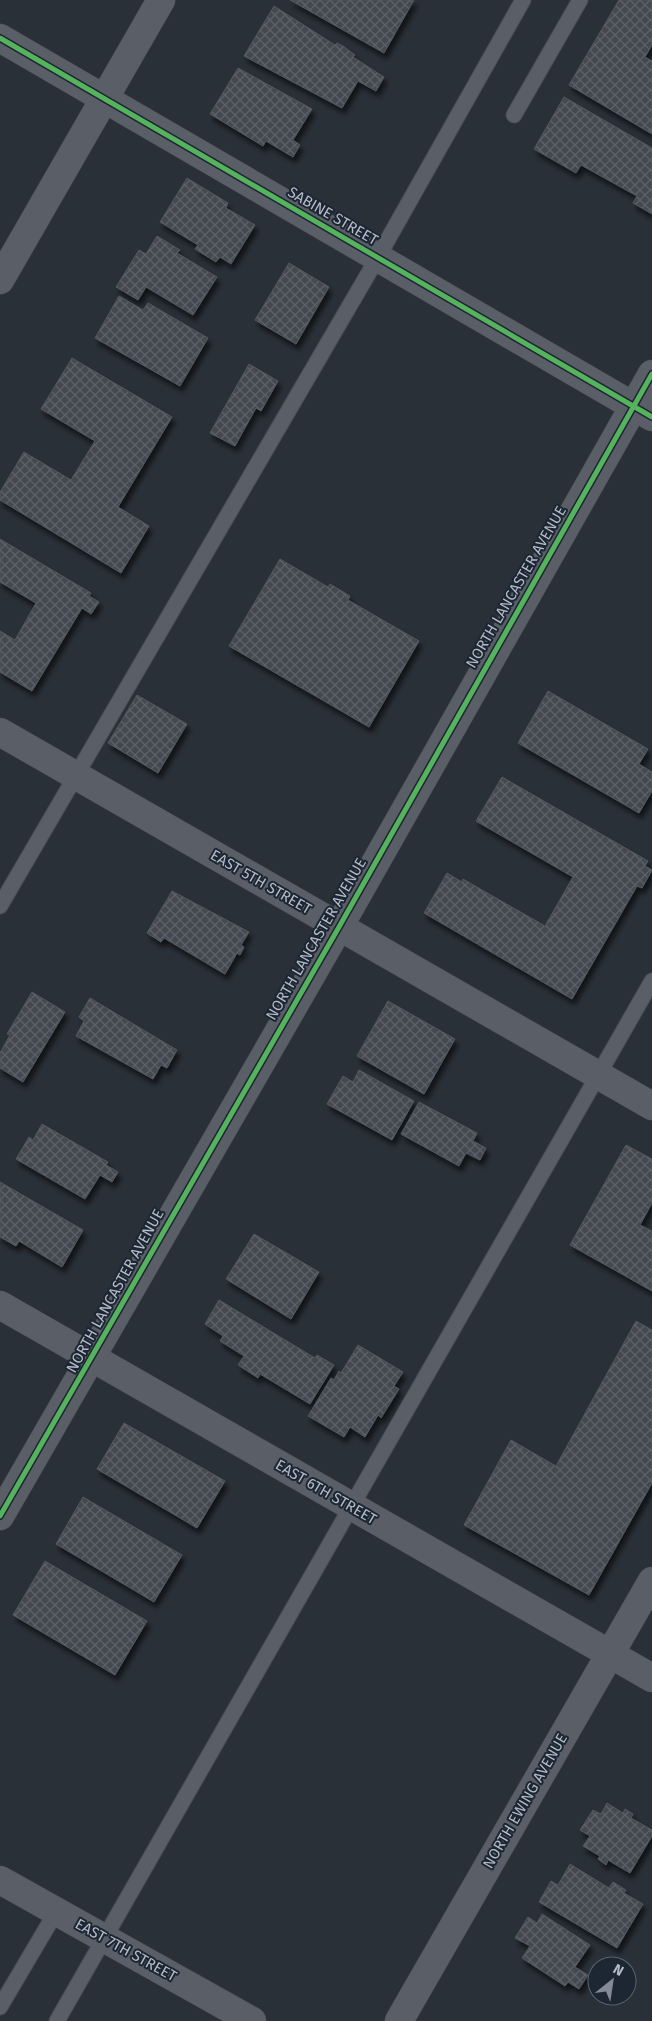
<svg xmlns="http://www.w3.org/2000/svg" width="652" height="2021" viewBox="0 0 652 2021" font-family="'Fira Sans',sans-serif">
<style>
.building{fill:url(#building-cross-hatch);stroke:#52575f;filter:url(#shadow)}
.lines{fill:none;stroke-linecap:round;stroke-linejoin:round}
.service-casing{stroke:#484c53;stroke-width:17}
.minor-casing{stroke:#484c53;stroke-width:29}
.tertiary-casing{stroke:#484c53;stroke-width:29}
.service{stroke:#5a5e66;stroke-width:15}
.minor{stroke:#5a5e66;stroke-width:28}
.tertiary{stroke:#5a5e66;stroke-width:28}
.cycleway-casing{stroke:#1d2633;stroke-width:8}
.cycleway{stroke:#56b35d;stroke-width:5}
.labels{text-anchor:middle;stroke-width:4;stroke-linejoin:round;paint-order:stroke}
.street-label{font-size:15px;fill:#b4bcc9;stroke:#1d2633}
</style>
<defs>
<pattern id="building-cross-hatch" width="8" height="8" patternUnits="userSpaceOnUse" patternTransform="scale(1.25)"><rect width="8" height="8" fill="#444950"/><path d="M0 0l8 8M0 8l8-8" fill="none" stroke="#5d6168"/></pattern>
<filter id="shadow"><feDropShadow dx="3" dy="5.5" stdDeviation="2.5" flood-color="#0009"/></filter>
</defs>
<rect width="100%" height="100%" fill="#2a3038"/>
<g class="building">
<path d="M290 0H414L384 53Z"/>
<path d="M619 0H652V45L645 57 652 61V134L569 85Z"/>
<path d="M274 6 335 45 337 43 343 46 355 55 353 57 384 77 376 91 358 81 342 108 244 56Z"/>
<path d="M238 68 312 109 293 140 300 145 293 157 266 141 263 146 210 114Z"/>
<path d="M564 97 652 148V214L633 203 637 196 581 165 576 173 534 149Z"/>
<path d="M187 178 228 203 226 208 255 225 231 264 220 257 216 262 195 249 198 245 160 222Z"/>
<path d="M157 236 180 250 177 253 217 277 193 315 146 287 138 300 116 287 139 250 146 254Z"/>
<path d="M289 263 329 287 296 344 255 320Z"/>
<path d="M119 296 143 310 148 303 208 338 180 386 95 338Z"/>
<path d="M72 358 172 417 118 507 149 526 121 573 0 500V492L24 452 71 480 95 441 41 409Z"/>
<path d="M249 364 278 381 261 411 256 408 235 446 210 433Z"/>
<path d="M0 539 91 593 89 596 99 602 91 614 82 608 32 691 0 672V631L15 640 36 603 0 582Z"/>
<path d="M280 559 328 587 330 584 350 596 348 600 419 641 369 727 229 646Z"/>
<path d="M548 691 648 749 639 764 652 772V791L639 813 518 743Z"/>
<path d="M137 695 187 724 158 773 108 743Z"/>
<path d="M502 777 648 861 645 866 652 870 642 888 637 886 572 999 424 913 447 873 462 882 463 879 545 926 573 877 476 821Z"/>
<path d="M172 891 249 932 241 945 244 947 240 955 237 953 225 974 164 938 161 942 147 933Z"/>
<path d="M32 992 65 1012 23 1082 0 1068V1053L10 1035 7 1034Z"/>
<path d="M90 998 177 1050 167 1068 161 1065 153 1079 76 1036 84 1021 79 1017Z"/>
<path d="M388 1001 455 1039 424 1094 357 1056Z"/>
<path d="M359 1070 414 1101 392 1140 327 1104 343 1076 353 1082Z"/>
<path d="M419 1102 477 1133 473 1141 486 1148 480 1160 466 1153 459 1166 401 1134Z"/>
<path d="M42 1124 108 1162 106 1165 118 1172 112 1182 100 1175 85 1199 16 1159 29 1137 33 1140Z"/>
<path d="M626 1145 652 1159V1203L640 1225 652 1231V1291L570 1245Z"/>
<path d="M0 1182 83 1230 62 1267 19 1241 16 1246 0 1237Z"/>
<path d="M254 1234 319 1272 291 1319 226 1279Z"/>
<path d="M219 1300 315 1358 317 1355 334 1365 310 1404 260 1374 258 1378 238 1365 244 1356 220 1341 223 1336 205 1324Z"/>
<path d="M636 1321 652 1330V1483L589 1595 464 1525 511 1440 556 1466Z"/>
<path d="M358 1345 403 1372 394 1386 399 1389 381 1418 378 1415 365 1437 350 1427 344 1437 308 1416 331 1378 334 1380 339 1371 341 1373Z"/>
<path d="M124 1423 225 1481 197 1528 97 1469Z"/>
<path d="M83 1497 182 1555 154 1602 56 1544Z"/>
<path d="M45 1561 147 1621 115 1675 13 1615Z"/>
<path d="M607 1803 623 1813 625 1809 633 1814 631 1818 652 1830V1836L630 1873 608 1860 606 1865 598 1859 600 1856 583 1846 590 1836 580 1830 593 1810 601 1814Z"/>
<path d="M570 1864 609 1888 613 1882 626 1890 624 1893 643 1904 617 1948 539 1902 551 1881 558 1885Z"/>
<path d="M542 1914 590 1945 575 1967 588 1975 579 1989 568 1982 565 1986 522 1958 530 1946 515 1938 528 1917 537 1923Z"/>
</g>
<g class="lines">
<defs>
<g id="service">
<path d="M514 115 580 0"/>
<path d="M0 906 378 257 523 0"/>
<path d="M0 2007 56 1912"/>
<path d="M57 2021 652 981"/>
</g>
<g id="minor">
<path d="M0 38 652 417"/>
<path d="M0 732 652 1106"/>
<path d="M0 1305 652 1678"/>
<path d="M0 1516 339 927 652 374"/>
<path d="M0 1880 252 2021"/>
</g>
<g id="tertiary">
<path d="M0 280 161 0"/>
<path d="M399 2021 652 1581"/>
</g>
</defs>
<use href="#service" class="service-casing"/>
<use href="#minor" class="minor-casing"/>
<use href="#tertiary" class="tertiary-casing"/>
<use href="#service" class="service"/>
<use href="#minor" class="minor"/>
<use href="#tertiary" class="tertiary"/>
<defs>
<g id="cycleway">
<path d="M0 38 652 417"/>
<path d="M0 1516 339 927 652 374"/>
</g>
</defs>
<use href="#cycleway" class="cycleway-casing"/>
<use href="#cycleway" class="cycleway"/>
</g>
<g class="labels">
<g class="street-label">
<text transform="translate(333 216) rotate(30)" y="5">SABINE STREET</text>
<text transform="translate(516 587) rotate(-60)" y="5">NORTH LANCASTER AVENUE</text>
<text transform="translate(261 882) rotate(30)" y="5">EAST 5TH STREET</text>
<text transform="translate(316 939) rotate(-60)" y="5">NORTH LANCASTER AVENUE</text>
<text transform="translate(115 1291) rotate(-61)" y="5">NORTH LANCASTER AVENUE</text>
<text transform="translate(326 1492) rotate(30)" y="5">EAST 6TH STREET</text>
<text transform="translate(525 1801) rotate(-60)" y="5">NORTH EWING AVENUE</text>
<text transform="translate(126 1950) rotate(29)" y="5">EAST 7TH STREET</text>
</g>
</g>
<g transform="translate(612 1981) rotate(30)"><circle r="24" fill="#1d2633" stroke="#59626f"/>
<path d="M0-4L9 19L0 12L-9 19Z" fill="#848b96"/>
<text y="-8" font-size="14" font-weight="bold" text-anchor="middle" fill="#b4bcc9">N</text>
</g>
</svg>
